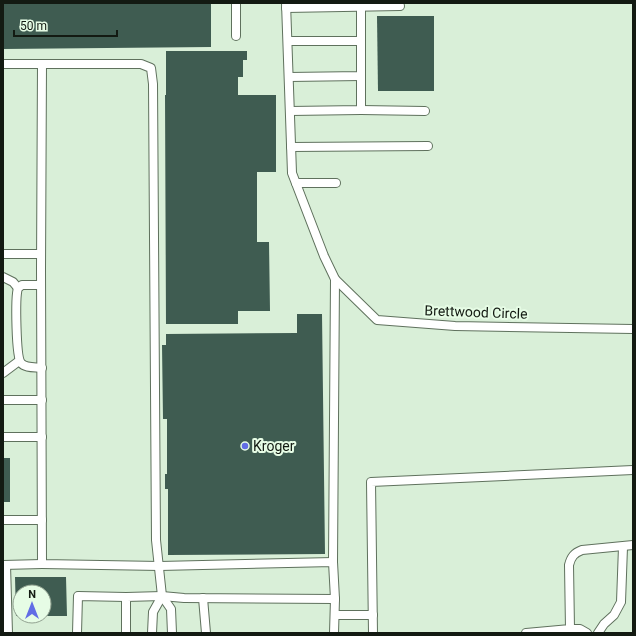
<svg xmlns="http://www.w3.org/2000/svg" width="636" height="636" viewBox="0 0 636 636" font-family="Roboto,sans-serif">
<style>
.building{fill:#3f5c51}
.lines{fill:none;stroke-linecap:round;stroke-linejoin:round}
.lane-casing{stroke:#5f715d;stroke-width:10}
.lane{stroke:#fff;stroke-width:8}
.poi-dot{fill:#626de5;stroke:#e6fce5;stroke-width:1.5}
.labels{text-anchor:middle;stroke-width:4;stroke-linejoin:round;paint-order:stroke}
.street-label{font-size:14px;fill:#131a12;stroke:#e6fce5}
.poi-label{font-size:14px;fill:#131a12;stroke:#e6fce5;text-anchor:start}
</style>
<rect width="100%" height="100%" fill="#d9efd8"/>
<g class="building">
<path d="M3 3H211V47L3 49Z"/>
<path d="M377 16H434V91H378Z"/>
<path d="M166 51H247V60H243V77H238V95H276V172H257V242H269L270 311H238V324H166L165 95H166Z"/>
<path d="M297 314H322L325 554 168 555V489H165V474H167V419H163L162 345H166V334L297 333Z"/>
<rect x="3" y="458" width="7" height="44"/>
<path d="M15 577H66L67 616H44V592H20V616H16Z"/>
</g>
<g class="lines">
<defs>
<g id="lane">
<path d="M286 3 292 173 324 256 335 279 333 562"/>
<path d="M286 8 400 6"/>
<path d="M236 36V3"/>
<path d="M288 41H361V7"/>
<path d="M3 64H141L151 68 153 84 156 540 162 596 171 609 172 633"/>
<path d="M42 64 41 269 42 564 160 566 333 562 335 599 184 598 162 596 126 597V633"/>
<path d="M289 77 361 76V41"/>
<path d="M361 110 425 111"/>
<path d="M290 111 361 110V76"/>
<path d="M291 147 428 146"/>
<path d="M296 183H336"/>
<path d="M3 254H41"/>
<path d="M3 277 13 282 18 288"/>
<path d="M335 279 377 320 455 326 633 329"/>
<path d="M41 285H22L18 288C15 297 16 357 21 363 25 368 35 367 42 368"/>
<path d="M3 373 19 361"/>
<path d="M3 400H42"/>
<path d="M3 437H42"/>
<path d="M3 520H42"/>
<path d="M3 565 42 564"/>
<path d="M6 565 8 633"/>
<path d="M203 598 206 633"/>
<path d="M335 615H373"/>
<path d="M570 629H580L587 633"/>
<path d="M77 633 78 596 126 597"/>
<path d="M152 633 153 612 162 596"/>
<path d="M334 633 335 599"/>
<path d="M373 633 371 482 633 470"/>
<path d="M526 633 570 629 569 565C571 557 574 553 582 550L633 545"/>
<path d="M598 633 604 624 614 615 621 602 623 547"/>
</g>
</defs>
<use href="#lane" class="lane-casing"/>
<use href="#lane" class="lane"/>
</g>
<circle class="poi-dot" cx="245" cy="446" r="4"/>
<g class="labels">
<g class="street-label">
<text transform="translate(476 312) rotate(2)" y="5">Brettwood Circle</text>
</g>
<g class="poi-label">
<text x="253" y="451">Kroger</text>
</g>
</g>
<rect width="636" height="636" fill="none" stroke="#131a12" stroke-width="8"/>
<g transform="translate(32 604)"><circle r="19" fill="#e6fce5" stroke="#92a291"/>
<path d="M0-3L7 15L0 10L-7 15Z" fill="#626de5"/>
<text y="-6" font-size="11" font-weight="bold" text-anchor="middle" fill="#131a12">N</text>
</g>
<path d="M14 30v6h103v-6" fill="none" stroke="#131a12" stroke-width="2"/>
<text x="20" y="30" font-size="12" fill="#131a12" stroke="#e6fce5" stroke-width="3" paint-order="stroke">50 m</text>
</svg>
